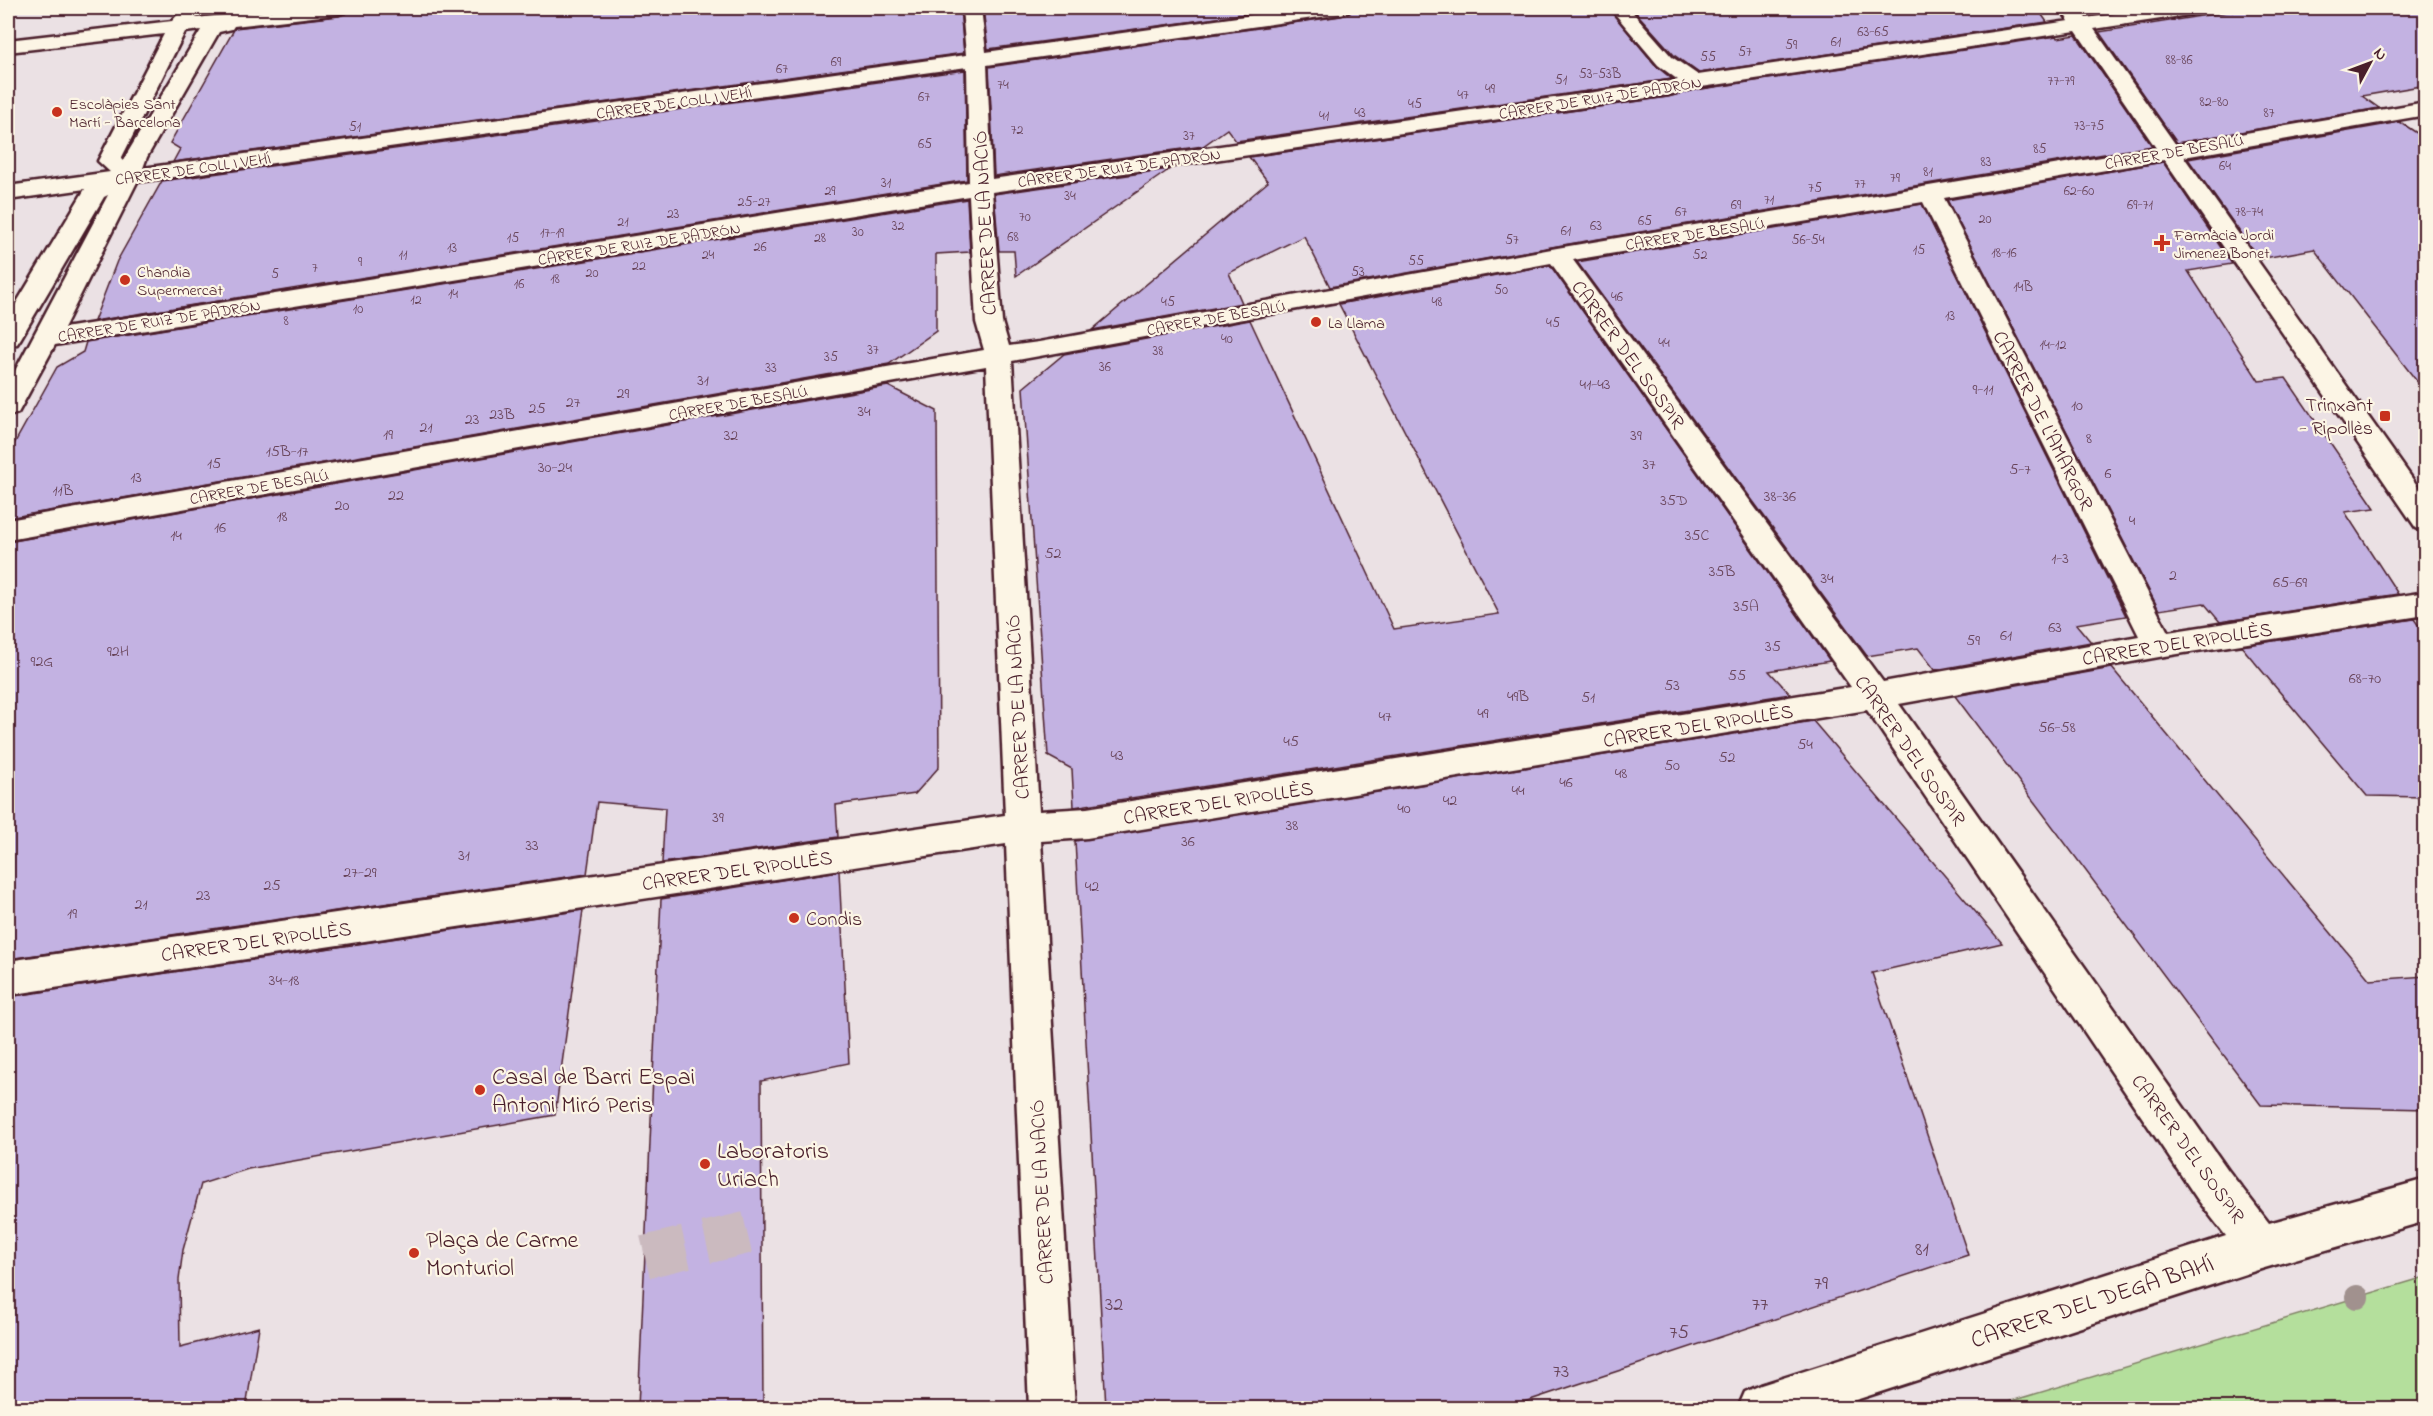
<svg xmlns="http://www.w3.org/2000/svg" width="2433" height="1416" viewBox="0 0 2433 1416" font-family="'Indie Flower',sans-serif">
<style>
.green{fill:#b4df9c;stroke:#7f7f64;stroke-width:1.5}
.building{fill:#c3b2e2;stroke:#4a1f2b;stroke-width:1.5}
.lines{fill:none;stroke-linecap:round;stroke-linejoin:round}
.street-tunnel{stroke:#cbbabf;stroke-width:42;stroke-dasharray:42 21;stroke-linecap:butt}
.street-casing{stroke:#4a1f2b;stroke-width:5}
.street{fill:#fcf5e5;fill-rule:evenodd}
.tree{fill:#a1918e}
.poi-dot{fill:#c8321e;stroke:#fcf5e5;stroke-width:2}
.labels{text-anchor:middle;stroke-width:4.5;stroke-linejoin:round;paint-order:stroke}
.far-number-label{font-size:14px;fill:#684459}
.far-street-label{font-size:16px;fill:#4a1f2b;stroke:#fcf5e5}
.far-poi-label{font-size:16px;fill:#4a1f2b;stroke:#fcf5e5;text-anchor:start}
.number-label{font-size:16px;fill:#684459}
.street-label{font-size:20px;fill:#4a1f2b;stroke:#fcf5e5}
.poi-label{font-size:20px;fill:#4a1f2b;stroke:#fcf5e5;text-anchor:end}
.near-number-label{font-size:20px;fill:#684459}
.near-poi-label{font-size:24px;fill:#4a1f2b;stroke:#fcf5e5;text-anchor:start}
.near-street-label{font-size:24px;fill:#4a1f2b;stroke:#fcf5e5}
</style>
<rect width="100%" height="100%" fill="#ebe1e4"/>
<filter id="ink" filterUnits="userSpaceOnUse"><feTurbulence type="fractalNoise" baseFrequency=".0167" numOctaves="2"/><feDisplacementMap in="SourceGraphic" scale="12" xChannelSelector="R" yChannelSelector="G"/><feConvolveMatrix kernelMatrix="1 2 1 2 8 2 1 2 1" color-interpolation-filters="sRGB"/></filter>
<g filter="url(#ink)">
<path class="green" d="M2425 1277V1408H1988Z"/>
<g class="building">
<path d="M350 8H960L964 53 173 162 180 149 170 143 235 28 339 16 347 13Z"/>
<path d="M983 8H1290L988 49Z"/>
<path d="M1353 8H1608L1656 66 1672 79 1236 141 1227 129 1203 146 994 176 989 67 1341 16 1350 13Z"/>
<path d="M1632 8H2037L2047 22 1699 73 1674 55Z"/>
<path d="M2252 8H2426V85L2362 96 2379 108 2177 143 2099 32Z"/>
<path d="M2076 35 2152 146 1557 246 1330 287 1304 236 1229 273 1242 303 1092 330 1268 182 1249 157 1668 97 1695 90 2057 36 2058 38Z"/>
<path d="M965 70 967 180 94 321 117 261 162 181Z"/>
<path d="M2400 122 2426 139V393L2314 249 2259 259 2188 159Z"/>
<path d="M2163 162 2232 264 2188 271 2259 381 2286 378 2375 508 2345 512 2398 594 2220 622 2204 603 2159 610 1947 200Z"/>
<path d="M1170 169 1016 276 1014 251H999L994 194Z"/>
<path d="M967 199 970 252 936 254V331L889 364 8 518V455L57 367 83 352 86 342Z"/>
<path d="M1922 204 2126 616 2076 624 2091 642 1935 670 1918 648 1867 656 1577 262Z"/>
<path d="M1550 265 1830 661 1769 671 1790 694 1074 807 1072 769 1048 756 1023 388 1064 354 1250 320 1394 629 1499 614 1339 304Z"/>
<path d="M888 386 937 411 939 767 915 794 836 805 838 837 662 863 665 808 597 802 587 874 8 959V542Z"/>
<path d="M2414 619 2426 636V797L2367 796 2241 646Z"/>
<path d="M2112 668 2370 980 2426 976V1109L2261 1105 1955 696Z"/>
<path d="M1813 721 2002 943 1872 973 1968 1255 1506 1408H1106L1075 841Z"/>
<path d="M839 871 849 1063 761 1081 763 1408H638L661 899Z"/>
<path d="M583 910 555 1115 248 1169 201 1184 183 1250 179 1280 180 1347 259 1327 246 1408H8V997Z"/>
</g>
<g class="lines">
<path class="street-tunnel" d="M645 1257 763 1229"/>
<defs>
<path id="street" d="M189 8 196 10 199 14 196 18 291 8H348L345 12 338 14 234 26 232 29 219 32 147 157 143 168 966 55 962 8H981L986 52 1303 8H1351L1348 12 1341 14 987 65 992 179 1678 80 1658 65 1610 8H1629L1672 57 1698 75 2069 21 2061 10 2063 8H2079L2086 18 2158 8H2203L2201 12 2194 14 2094 29 2176 145 2426 102V115L2184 157 2426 498V531L2416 528 2164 160 1944 198 2168 632 2426 592V615L2159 657 1899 704 2228 1170 2269 1223 2426 1179V1221L2261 1269 1831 1408H1738L1745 1392 1761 1385 2226 1236 2198 1200 1867 710 1087 838 1041 841 1075 1408H1029L1006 844 8 995V961L1005 815 986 366 8 540V520L984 350 976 322 969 196 55 345 18 413 8 416V384L108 195 104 197 21 338 17 344 8 346V317L85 189 8 200V186L110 172 98 161 164 34 8 52V40L172 21 182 10ZM201 30 125 157 123 161 121 159 185 32ZM2076 31 2156 148 1557 248 1039 342 1009 346 1002 322 992 192 1668 95 1695 88ZM967 67 969 182 64 328 137 182ZM1923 202 2139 636 1883 682 1573 260ZM1551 263 1851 687 1087 808 1039 811 1012 361Z"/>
</defs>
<use href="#street" class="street-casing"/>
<use href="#street" class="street"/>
</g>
<circle class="tree" cx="2357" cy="1297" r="12"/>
</g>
<g class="poi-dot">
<circle cx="57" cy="112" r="6"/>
<path d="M2159 234h6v6h6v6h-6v6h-6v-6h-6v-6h6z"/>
<circle cx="125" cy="280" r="6"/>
<circle cx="1316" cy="322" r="6"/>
<rect x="2379" y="410" width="12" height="12" rx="3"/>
<circle cx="794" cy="918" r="6"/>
<circle cx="480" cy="1090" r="6"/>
<circle cx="705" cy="1164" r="6"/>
<circle cx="414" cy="1253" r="6"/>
</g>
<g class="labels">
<g class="far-number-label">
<text x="1873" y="36">63-65</text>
<text x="1836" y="46">61</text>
<text x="1791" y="49">59</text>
<text x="1745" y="56">57</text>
<text x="1708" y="61">55</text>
<text x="2179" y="64">88-86</text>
<text x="836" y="66">69</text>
<text x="782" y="73">67</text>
<text x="1600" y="78">53-53B</text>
<text x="1561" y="84">51</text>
<text x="2061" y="85">77-79</text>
<text x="1003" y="89">74</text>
<text x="1490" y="93">49</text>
<text x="1463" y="99">47</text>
<text x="924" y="101">67</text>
<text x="2214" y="106">82-80</text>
<text x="1415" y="108">45</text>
<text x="1360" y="117">43</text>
<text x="2269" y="117">87</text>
<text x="1324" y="120">41</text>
<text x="2089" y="130">73-75</text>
<text x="355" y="131">51</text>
<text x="1017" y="134">72</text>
<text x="1189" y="140">37</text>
<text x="925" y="148">65</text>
<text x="2040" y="153">85</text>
<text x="1986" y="166">83</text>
<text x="2225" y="170">64</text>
<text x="1928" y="176">81</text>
<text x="1895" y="182">79</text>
<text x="886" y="187">31</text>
<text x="1860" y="188">77</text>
<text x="1815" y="192">75</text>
<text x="830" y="195">29</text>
<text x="2079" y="195">62-60</text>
<text x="1070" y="200">34</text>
<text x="1769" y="204">71</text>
<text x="754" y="206">25-27</text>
<text x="1736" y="209">69</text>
<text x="2140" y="209">69-71</text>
<text x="1681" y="216">67</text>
<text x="2249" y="216">78-74</text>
<text x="673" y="218">23</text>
<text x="1025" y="221">70</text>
<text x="1985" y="223">20</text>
<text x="1645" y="225">65</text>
<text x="623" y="226">21</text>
<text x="898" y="230">32</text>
<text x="1596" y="230">63</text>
<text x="1566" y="235">61</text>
<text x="858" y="236">30</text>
<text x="552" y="237">17-19</text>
<text x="1013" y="241">68</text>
<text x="513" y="242">15</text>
<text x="820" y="242">28</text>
<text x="1512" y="244">57</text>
<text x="1808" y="244">56-54</text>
<text x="760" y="251">26</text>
<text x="452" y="252">13</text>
<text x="1919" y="254">15</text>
<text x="2004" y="257">18-16</text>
<text x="403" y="259">11</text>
<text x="708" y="259">24</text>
<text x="1700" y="259">52</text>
<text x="1416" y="265">55</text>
<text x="360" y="266">9</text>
<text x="639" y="270">22</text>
<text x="315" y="272">7</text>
<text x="1358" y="276">53</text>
<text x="592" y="277">20</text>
<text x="275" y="278">5</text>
<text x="555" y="283">18</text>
<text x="519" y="288">16</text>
<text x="2023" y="291">14B</text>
<text x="1501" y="294">50</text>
<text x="453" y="298">14</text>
<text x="1617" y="301">46</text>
<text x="416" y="304">12</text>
<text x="1168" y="306">45</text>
<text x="1437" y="306">48</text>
<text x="358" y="313">10</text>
<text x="1950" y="320">13</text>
<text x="286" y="325">8</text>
<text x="1553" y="327">45</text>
<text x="1227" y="343">40</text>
<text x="1664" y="347">44</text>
<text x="2053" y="349">14-12</text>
<text x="873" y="354">37</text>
<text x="1158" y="355">38</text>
<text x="831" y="361">35</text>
<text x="1105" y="371">36</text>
<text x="771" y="372">33</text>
</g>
<g class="far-street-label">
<text transform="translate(1600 97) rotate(-9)" y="6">CARRER DE RUIZ DE PADRÓN</text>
<text transform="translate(674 102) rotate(-8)" y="6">CARRER DE COLL I VEHÍ</text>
<text transform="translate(2174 151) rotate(-10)" y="6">CARRER DE BESALÚ</text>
<text transform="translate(1119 167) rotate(-8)" y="6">CARRER DE RUIZ DE PADRÓN</text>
<text transform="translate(193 168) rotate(-8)" y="6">CARRER DE COLL I VEHÍ</text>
<text transform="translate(1695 233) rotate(-9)" y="6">CARRER DE BESALÚ</text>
<text transform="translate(639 243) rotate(-9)" y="6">CARRER DE RUIZ DE PADRÓN</text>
<text transform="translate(1216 317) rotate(-10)" y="6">CARRER DE BESALÚ</text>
<text transform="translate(159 320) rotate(-9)" y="6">CARRER DE RUIZ DE PADRÓN</text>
<text transform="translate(738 402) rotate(-10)" y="6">CARRER DE BESALÚ</text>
<text transform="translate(259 486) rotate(-10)" y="6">CARRER DE BESALÚ</text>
</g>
<g class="far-poi-label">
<text x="69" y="109">Escolàpies Sant<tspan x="69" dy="18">Martí - Barcelona</tspan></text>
<text x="2174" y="240">Farmàcia Jordi<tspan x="2174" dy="18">Jimenez Bonet</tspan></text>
<text x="137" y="277">Chandia<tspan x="137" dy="18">Supermercat</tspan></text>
<text x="1328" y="328">La Llama</text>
</g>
<g class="number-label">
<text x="703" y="385">31</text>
<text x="1595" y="389">41-43</text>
<text x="1983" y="394">9-11</text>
<text x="623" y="398">29</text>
<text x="573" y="407">27</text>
<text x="2077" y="410">10</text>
<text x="537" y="413">25</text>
<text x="864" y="416">34</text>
<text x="502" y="419">23B</text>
<text x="472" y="424">23</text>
<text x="426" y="432">21</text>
<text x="388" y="439">19</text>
<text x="731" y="440">32</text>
<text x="1636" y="440">39</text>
<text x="2089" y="443">8</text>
<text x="287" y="456">15B-17</text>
<text x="214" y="468">15</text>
<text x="1649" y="469">37</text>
<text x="555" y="472">30-24</text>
<text x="2020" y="474">5-7</text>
<text x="2108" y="478">6</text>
<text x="136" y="482">13</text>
<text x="63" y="495">11B</text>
<text x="396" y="500">22</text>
<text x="1780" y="501">38-36</text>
<text x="1674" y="505">35D</text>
<text x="342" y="510">20</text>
<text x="282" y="521">18</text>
<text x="2132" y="525">4</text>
<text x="220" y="532">16</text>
<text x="176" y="540">14</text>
<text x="1697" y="540">35C</text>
<text x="1053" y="558">52</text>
<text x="2060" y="563">1-3</text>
<text x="1722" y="576">35B</text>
<text x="2173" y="580">2</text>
<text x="1827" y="583">34</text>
<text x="2290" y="587">65-69</text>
<text x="1746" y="611">35A</text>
<text x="2055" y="632">63</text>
<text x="2006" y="640">61</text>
<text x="1973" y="645">59</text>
<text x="1773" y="651">35</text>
<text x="118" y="656">92H</text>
<text x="42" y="666">92G</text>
<text x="1737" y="680">55</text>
<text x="2365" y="683">68-70</text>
<text x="1672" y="690">53</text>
<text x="1518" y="701">49B</text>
<text x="1588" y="702">51</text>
<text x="1483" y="718">49</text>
<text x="1385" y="721">47</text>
<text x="2057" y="732">56-58</text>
<text x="1291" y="746">45</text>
<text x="1805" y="749">54</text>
<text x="1117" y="760">43</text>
<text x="1727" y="762">52</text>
<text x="1672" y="770">50</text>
<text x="1621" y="778">48</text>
<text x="1566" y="787">46</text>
<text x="1518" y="795">44</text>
<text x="1450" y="805">42</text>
<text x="1404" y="813">40</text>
<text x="718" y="822">39</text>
<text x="1292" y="830">38</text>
<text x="1188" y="846">36</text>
<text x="532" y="850">33</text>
<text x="464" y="860">31</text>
<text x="360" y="877">27-29</text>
<text x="272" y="890">25</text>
<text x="1092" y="891">42</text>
<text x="203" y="900">23</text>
<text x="141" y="909">21</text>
<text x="72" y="918">19</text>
<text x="284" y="985">34-18</text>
</g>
<g class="street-label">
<text transform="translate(984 223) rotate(-93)" y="7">CARRER DE LA NACIÓ</text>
<text transform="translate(1629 354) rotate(54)" y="7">CARRER DEL SOSPIR</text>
<text transform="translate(2044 420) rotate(63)" y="7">CARRER DE L'AMARGOR</text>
<text transform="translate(2177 643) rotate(-9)" y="7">CARRER DEL RIPOLLÈS</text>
<text transform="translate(1017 707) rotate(-93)" y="7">CARRER DE LA NACIÓ</text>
<text transform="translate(1698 725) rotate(-9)" y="7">CARRER DEL RIPOLLÈS</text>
<text transform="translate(1911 750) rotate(55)" y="7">CARRER DEL SOSPIR</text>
<text transform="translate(1218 802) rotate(-9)" y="7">CARRER DEL RIPOLLÈS</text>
<text transform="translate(737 870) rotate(-8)" y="7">CARRER DEL RIPOLLÈS</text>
<text transform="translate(256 941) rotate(-8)" y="7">CARRER DEL RIPOLLÈS</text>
<text transform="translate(2189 1148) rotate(54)" y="7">CARRER DEL SOSPIR</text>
<text transform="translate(1041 1192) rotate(-93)" y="7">CARRER DE LA NACIÓ</text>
</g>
<g class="poi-label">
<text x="2373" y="411">Trinxant<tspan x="2373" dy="23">- Ripollès</tspan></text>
<text x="806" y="925" text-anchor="start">Condis</text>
</g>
<g class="near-number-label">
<text x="1922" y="1255">81</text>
<text x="1821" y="1289">79</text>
<text x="1114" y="1310">32</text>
<text x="1760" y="1310">77</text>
<text x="1679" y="1338">75</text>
<text x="1561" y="1377">73</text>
</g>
<g class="near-poi-label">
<text x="492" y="1084">Casal de Barri Espai<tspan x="492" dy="28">Antoni Miró Peris</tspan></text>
<text x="717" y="1158">Laboratoris<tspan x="717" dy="28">Uriach</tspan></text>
<text x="426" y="1247">Plaça de Carme<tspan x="426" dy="28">Monturiol</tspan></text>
</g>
<g class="near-street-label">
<text transform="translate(2092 1301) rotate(-18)" y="8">CARRER DEL DEGÀ BAHÍ</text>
</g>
</g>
<rect width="2433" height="1416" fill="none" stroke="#fcf5e5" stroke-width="30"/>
<rect x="15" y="15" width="2403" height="1386" fill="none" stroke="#4a1f2b" stroke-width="2" filter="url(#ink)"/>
<g transform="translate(2370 63) rotate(49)" stroke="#fcf5e5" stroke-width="4.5" paint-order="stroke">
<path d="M0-4.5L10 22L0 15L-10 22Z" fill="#4a1f2b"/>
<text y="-9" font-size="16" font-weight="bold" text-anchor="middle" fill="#4a1f2b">N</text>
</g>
</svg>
